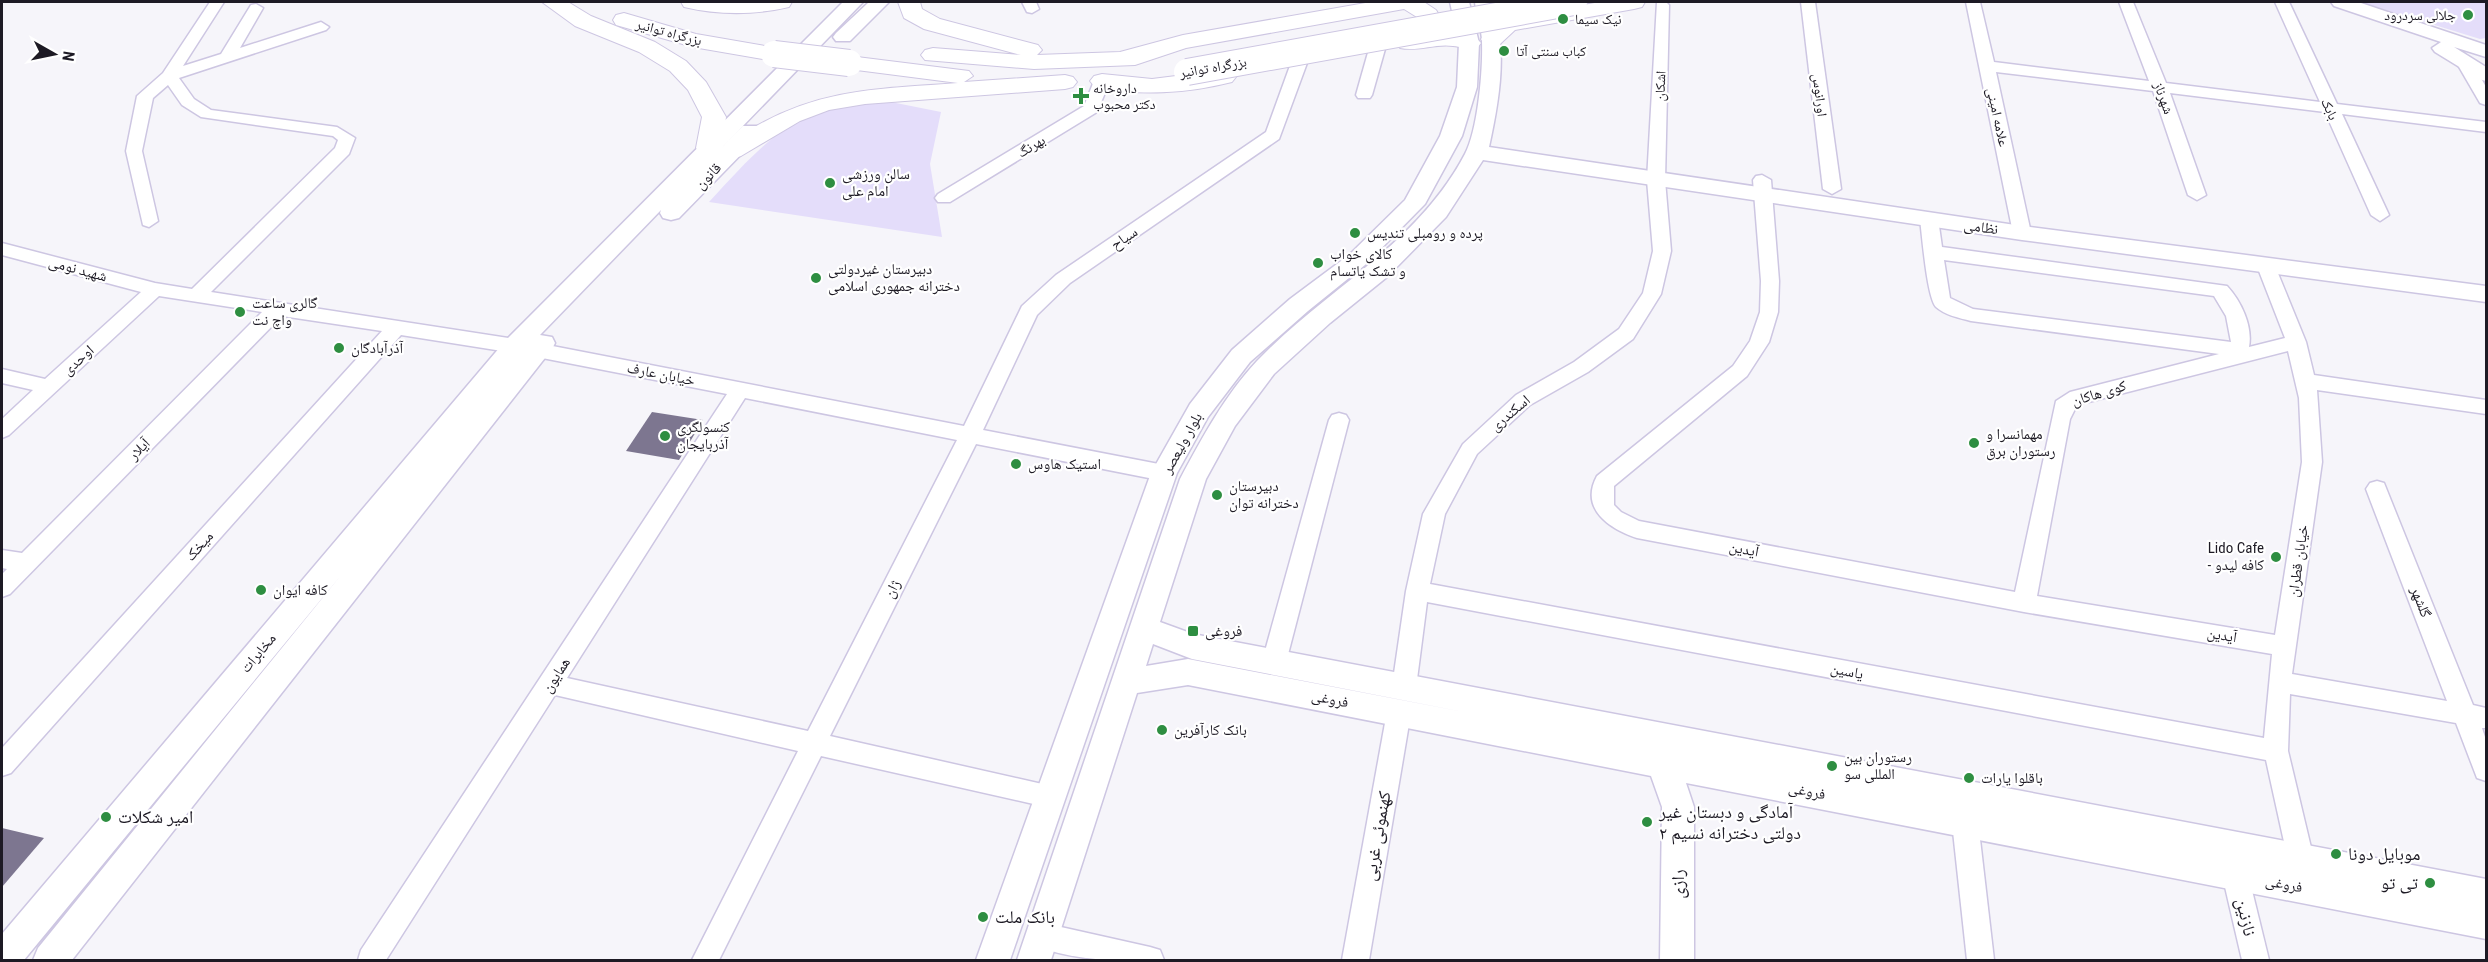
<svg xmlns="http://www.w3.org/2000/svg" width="2488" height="962" viewBox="0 0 2488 962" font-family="'Roboto Condensed','Noto Naskh Arabic',sans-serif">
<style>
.green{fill:#e4ddfa}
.building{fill:#7d7690}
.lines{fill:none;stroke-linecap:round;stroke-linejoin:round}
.minor-casing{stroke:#cdc6e2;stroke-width:3}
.major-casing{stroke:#cdc6e2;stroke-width:3}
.highway-casing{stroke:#cdc6e2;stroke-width:2}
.minor{fill:#fff;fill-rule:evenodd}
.major{fill:#fff;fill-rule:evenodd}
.highway{fill:#fff;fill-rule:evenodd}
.highway-bridge-casing{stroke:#cdc6e2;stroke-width:28;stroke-linecap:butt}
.highway-bridge{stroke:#fff;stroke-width:26}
.poi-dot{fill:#2e8e41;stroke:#fff;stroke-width:2}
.labels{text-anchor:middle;stroke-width:4.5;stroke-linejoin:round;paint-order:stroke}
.far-poi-label{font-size:14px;fill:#1d1a24;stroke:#fff;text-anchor:start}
.far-street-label{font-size:14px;fill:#1d1a24;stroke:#fff}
.poi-label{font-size:15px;fill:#1d1a24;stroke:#fff;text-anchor:start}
.street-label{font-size:15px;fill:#1d1a24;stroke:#fff}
.near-poi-label{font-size:18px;fill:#1d1a24;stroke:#fff;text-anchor:start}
.near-street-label{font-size:18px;fill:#1d1a24;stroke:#fff}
</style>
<rect width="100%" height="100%" fill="#f6f5fa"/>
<g class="green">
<path d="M2360 2H2486V38L2480 39Z"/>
<path d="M891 102 941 112 930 164 942 237 709 202C772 134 794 106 891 102Z"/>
</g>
<g class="building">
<path d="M652 412 703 420 679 460 626 451Z"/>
<path d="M2 828 44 838 2 887Z"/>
</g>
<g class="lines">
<defs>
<g id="minor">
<path d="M210 2H224L183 66 221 54 251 5 256 4 263 8 240 48 321 22 329 27 326 30 179 78 194 99 211 110 337 127 355 138 349 154 211 292 515 339 522 341 525 346 522 351 515 353 401 335 11 773 2 776V748L382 331 282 316 10 594 2 597V574L7 569 2 568V550L22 553 262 312 159 296 9 435 2 438V419L33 390 2 383V369L45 379 141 292 2 255V243L155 283 192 289 335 148 338 140 333 136 201 117 182 105 168 85 153 98 142 151 158 221 149 227 143 225 126 151 137 96 163 73Z"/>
<path d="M1022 2H1036L1039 9 1032 13 1027 12Z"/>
<path d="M1657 2H1666L1669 5 1665 180 1671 251 1661 294 1633 339 1588 372 1530 405 1477 454 1445 514 1430 584 2264 738 2272 654 2024 612 1637 538C1610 529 1579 509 1597 476L1733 366 1750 341 1760 312 1761 281 1753 180 1756 176 1762 175 1771 180 1779 281 1778 312 1769 342 1747 376 1614 486V505L1621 512 1639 521 2015 592 2056 401 2070 392 2219 354 1971 321C1959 318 1945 315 1936 307 1927 298 1922 234 1920 219L1923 215H1935L1938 219 1942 247 2227 286C2241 301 2253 326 2249 347L2285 338 2257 266 2266 260 2275 266 2306 342 2314 375 2486 400V414L2317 390 2322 462 2292 674 2447 701 2366 489 2370 483 2377 481 2384 483 2473 705 2486 708V728H2482L2486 740V781L2477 778 2456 723 2290 694 2288 751 2314 860 2310 869 2301 872 2292 869 2288 860 2266 760 1427 602 1416 687 1412 694 1404 697 1396 694 1392 687 1406 591 1423 514 1463 444 1516 395 1574 362 1619 329 1643 293 1653 251 1647 180ZM1944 260 2214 296 2226 316 2231 342 1973 309 1950 298ZM2288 351 2299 398 2302 462 2275 635 2037 596 2070 419 2077 405Z"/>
<path d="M1801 2H1815L1841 189 1832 194 1823 189Z"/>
<path d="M1966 2H1980L1994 62 2149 81 2119 2H2133L2166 83 2320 102 2275 2H2289L2337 104 2486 122V132L2342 114 2389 215 2380 221 2371 215 2325 112 2170 93 2206 195 2197 200 2188 195 2153 91 1996 72 2031 233 2022 239 2013 233Z"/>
<path d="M1377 44 1385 49 1372 95 1370 98H1358L1356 95 1369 49Z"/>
<path d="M2463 55 2469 57 2486 87V105L2480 103 2455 60Z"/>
<path d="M1299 58 1307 63 1279 139 1070 283 1037 315 983 430 1164 465 1171 467 1174 473 1171 479 1164 481 976 444 830 736 1051 786 1060 789 1064 797 1060 805 1051 808 821 756 719 960H692L798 751 555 695 386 960H358L361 950 727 394 537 357 530 355 527 350 530 345 537 343 964 426 1022 306 1056 275 1266 132 1291 63ZM745 398 957 440 808 731 567 678Z"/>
<path d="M1102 76 1110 81 1097 112 950 202H938L935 198 938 194 1084 106 1094 81Z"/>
<path d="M1339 413 1346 415 1349 420 1286 662 1282 669 1274 672 1266 669 1262 662 1329 420 1332 415Z"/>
<path d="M1399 702 1407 705 1411 712 1369 960H1342L1387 712 1391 705Z"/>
<path d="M1965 810 1974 814 1978 822 1994 960H1967L1952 822 1956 814Z"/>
<path d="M2235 862 2244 865 2248 874 2269 960H2242L2222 874 2226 865Z"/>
<path d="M1043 923 1150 947 1160 950 1164 960C1122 962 1073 961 1034 945L1030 936 1034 927Z"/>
</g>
<g id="major">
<path d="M843 2H863L707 163 743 126H759L762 131 759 136 679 218 671 220 663 218 660 213 661 210 540 335 552 337 555 343 552 349 72 960H33L38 948 342 574 24 960H2V934L506 340Z"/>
<path d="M869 2H889L850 41H836L833 37 836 33Z"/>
<path d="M1450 2H1469L1479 43 1477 87 1462 136 1425 204 1365 265 1308 311 1250 362 1208 417 1177 473 1010 960H976L1151 473 1190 404 1232 350 1290 299 1349 255 1405 200 1440 136 1457 87 1459 43Z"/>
<path d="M1475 2H1493C1507 52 1500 97 1489 147L2022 226 2486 286V302L2022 240 1483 160 1446 217 1387 277 1330 323 1274 374 1235 426 1206 479 1160 622 1193 634 2486 879V939L1686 783 1694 807V960H1660L1662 807 1651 776 1188 685 1137 693 1051 960H1017L1180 479C1202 438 1225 395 1257 361 1325 290 1418 244 1465 154 1478 129 1483 70 1482 42 1482 28 1476 15 1475 2ZM1153 644 1192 659 1469 713 1188 659 1146 666Z"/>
<path d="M2331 2H2358L2486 45V57L2454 47 2486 67V81L2479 79 2435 52 2432 48 2441 42 2334 6Z"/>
</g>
<g id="highway">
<path d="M542 2H568L591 16 655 42 686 61 706 82 726 117 722 148C730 140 743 134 753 128 821 88 881 89 958 83L841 68 837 63 841 58 849 56 969 71 973 76 964 82 1065 75 1073 77 1077 82 1073 87 1065 89 865 104 829 110 800 121 741 156 732 159 723 156 719 151 709 156 700 153 696 148 702 117 688 90 670 71 639 52 575 26Z"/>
<path d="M681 2H792L789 7C755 15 718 15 684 7Z"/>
<path d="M898 2H920L922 9 940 19 1038 45 1042 50 1037 55 1120 52 1183 35 1371 2H1424L1436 10 1447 28 1445 32C1456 31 1474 34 1481 43L1477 48C1468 50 1463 47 1453 46 1436 43 1418 52 1400 48L1396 43 1400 38 1421 35 1425 28 1420 19 1404 9 1186 48 1135 65 1034 69 925 60 921 55 925 50 933 48 1021 55 924 29 904 18Z"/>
<path d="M1600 2H1645L1642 7 1634 9 1515 30 1500 44H1484L1481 39 1500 20Z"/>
<path d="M624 13 696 34 782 49 786 54 782 59 774 61 693 47 616 25 613 20 616 15Z"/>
<path d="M1224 70 1232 72 1236 77 1232 82C1189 93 1138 97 1094 86L1090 81 1094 76 1102 74 1152 79Z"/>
</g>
</defs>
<use href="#minor" class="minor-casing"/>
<use href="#major" class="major-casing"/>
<use href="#highway" class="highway-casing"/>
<use href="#minor" class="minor"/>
<use href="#major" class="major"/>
<use href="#highway" class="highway"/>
<defs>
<g id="highway-bridge">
<path d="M774 54 849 63"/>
<path d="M1187 72 1574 2"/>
</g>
</defs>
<use href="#highway-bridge" class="highway-bridge-casing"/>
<use href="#highway-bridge" class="highway-bridge"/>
</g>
<g class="poi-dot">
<circle cx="2468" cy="15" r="6"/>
<circle cx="1563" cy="19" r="6"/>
<circle cx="1504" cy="51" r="6"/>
<path d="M1078 87h6v6h6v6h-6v6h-6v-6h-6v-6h6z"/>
<circle cx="830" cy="183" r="6"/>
<circle cx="1355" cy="233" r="6"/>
<circle cx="1318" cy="263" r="6"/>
<circle cx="816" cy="278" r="6"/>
<circle cx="240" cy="312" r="6"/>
<circle cx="339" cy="348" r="6"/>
<circle cx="665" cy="436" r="6"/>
<circle cx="1974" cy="443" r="6"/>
<circle cx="1016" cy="464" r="6"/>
<circle cx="1217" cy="495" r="6"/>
<circle cx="2276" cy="557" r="6"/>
<circle cx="261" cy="590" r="6"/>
<rect x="1187" y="625" width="12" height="12" rx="3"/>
<circle cx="1162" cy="730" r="6"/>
<circle cx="1832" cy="766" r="6"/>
<circle cx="1969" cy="778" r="6"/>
<circle cx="106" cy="817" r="6"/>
<circle cx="1647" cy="822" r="6"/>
<circle cx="2336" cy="854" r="6"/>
<circle cx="2430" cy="883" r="6"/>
<circle cx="983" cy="917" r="6"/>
</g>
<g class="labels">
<g class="far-poi-label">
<text x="2456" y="20" text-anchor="end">جلالی سردرود</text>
<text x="1575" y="24">نیک سیما</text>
<text x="1516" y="56">کباب سنتی آتا</text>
<text x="1093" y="93">داروخانه<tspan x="1093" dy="16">دکتر محبوب</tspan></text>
</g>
<g class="far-street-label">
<text transform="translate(669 32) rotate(15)" y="5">بزرگراه توانیر</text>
<text transform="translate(1213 67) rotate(-10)" y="5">بزرگراه توانیر</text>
<text transform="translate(1660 86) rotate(-88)" y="5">اشکان</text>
<text transform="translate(1820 95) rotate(83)" y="5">اورانوس</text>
<text transform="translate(2164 98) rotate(70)" y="5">شهرناز</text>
<text transform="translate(2330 109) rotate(65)" y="5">بابک</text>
<text transform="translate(1998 117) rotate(78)" y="5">علامه امینی</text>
<text transform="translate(1031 146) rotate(-31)" y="5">بهرنگ</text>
</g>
<g class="poi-label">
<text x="842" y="179">سالن ورزشی<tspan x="842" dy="17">امام علی</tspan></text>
<text x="1367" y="238">پرده و رومبلی تندیس</text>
<text x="1330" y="259">کالای خواب<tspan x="1330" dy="17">و تشک یاتسام</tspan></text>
<text x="828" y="274">دبیرستان غیردولتی<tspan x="828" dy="17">دخترانه جمهوری اسلامی</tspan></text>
<text x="252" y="308">گالری ساعت<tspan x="252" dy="17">واچ نت</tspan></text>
<text x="351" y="353">آذرآبادگان</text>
<text x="677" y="432">کنسولگری<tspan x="677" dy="17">آذربایجان</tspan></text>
<text x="1986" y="439">مهمانسرا و<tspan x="1986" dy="17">رستوران برق</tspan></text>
<text x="1028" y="469">استیک هاوس</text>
<text x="1229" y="491">دبیرستان<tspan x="1229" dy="17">دخترانه توان</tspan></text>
<text x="2264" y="553" text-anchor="end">Lido Cafe<tspan x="2264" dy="17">- کافه لیدو</tspan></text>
<text x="273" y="595">کافه ایوان</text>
<text x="1205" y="636">فروغی</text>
<text x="1174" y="735">بانک کارآفرین</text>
<text x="1844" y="762">رستوران بین<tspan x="1844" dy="17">المللی سو</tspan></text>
<text x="1981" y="783">باقلوا یارات</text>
</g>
<g class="street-label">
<text transform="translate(708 176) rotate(-45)" y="5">قانون</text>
<text transform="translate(1981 227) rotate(8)" y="5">نظامی</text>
<text transform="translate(1124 238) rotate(-34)" y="5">سیاح</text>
<text transform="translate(78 269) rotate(15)" y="5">شهید نومی</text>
<text transform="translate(78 360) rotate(-42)" y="5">اوحدی</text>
<text transform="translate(661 374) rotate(11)" y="5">خیابان عارف</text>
<text transform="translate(2099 393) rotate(-17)" y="5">کوی هاکان</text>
<text transform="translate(1510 413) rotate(-40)" y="5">اسکندری</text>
<text transform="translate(1182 443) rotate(-61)" y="5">بلوار ولیعصر</text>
<text transform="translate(139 449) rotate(-45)" y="5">آیلار</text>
<text transform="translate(199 546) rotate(-48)" y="5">میخک</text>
<text transform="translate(1744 549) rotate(11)" y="5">آیدین</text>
<text transform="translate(2298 561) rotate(-82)" y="5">خیابان قطران</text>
<text transform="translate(892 589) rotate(-63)" y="5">ژان</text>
<text transform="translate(2421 602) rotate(69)" y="5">گلشهر</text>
<text transform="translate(2222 635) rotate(9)" y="5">آیدین</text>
<text transform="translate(258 653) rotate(-50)" y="5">مخابرات</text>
<text transform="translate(1847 671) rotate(11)" y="5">یاسین</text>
<text transform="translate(556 675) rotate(-57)" y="5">همایون</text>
<text transform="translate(1330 699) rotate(11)" y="5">فروغى</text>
<text transform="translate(1807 791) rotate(11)" y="5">فروغى</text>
<text transform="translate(2284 884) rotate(11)" y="5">فروغى</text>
</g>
<g class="near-poi-label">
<text x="1659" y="818">آمادگی و دبستان غیر<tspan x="1659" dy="21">دولتی دخترانه نسیم ۲</tspan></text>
<text x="118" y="823">امیر شکلات</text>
<text x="2348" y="860">موبایل دونا</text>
<text x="2418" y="889" text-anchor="end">تی تو</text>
<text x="995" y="923">بانک ملت</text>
</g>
<g class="near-street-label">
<text transform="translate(1377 836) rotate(-80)" y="6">کهنموئی غربی</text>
<text transform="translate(1678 884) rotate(-90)" y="6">رازی</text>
<text transform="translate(2246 917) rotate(77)" y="6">نازنین</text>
</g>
</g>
<rect width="2488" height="962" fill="none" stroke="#1d1a24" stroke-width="6"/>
<g transform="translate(54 54) rotate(99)" stroke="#ffffff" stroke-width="4.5" paint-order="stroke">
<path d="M0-4.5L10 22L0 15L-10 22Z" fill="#1d1a24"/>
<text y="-9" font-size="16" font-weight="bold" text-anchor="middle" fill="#1d1a24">N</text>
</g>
</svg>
